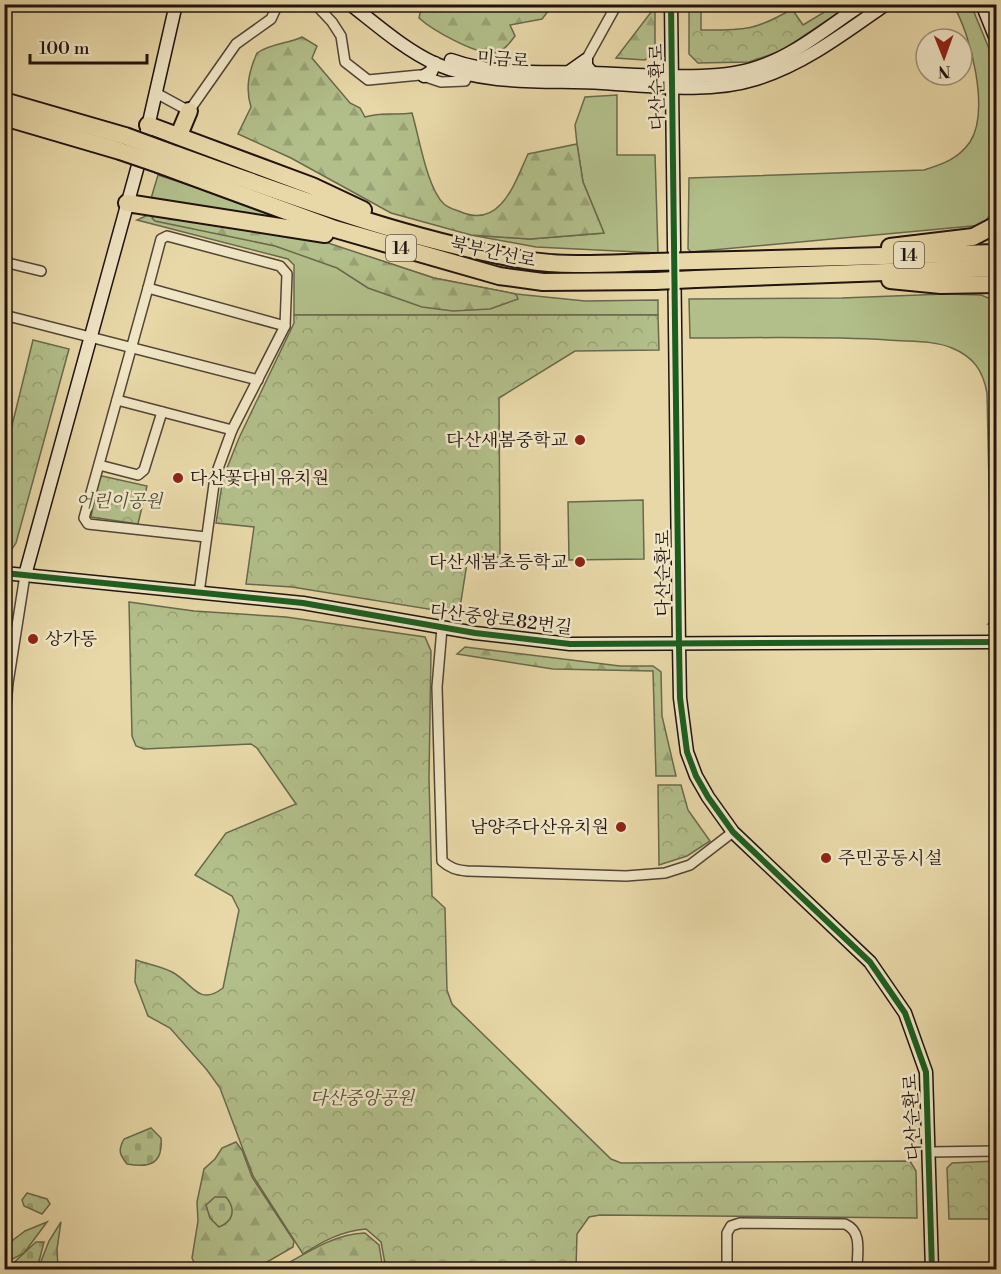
<svg xmlns="http://www.w3.org/2000/svg" width="1001" height="1274" viewBox="0 0 1001 1274" font-family="'Libre Bodoni','Noto Serif KR',serif">
<style>
.grass{fill:#b2bf8a;stroke:#69694c;stroke-width:1.5}
.forest{fill:url(#forest-firs);stroke:#69694c;stroke-width:1.5}
.cemetery{fill:url(#cemetery-stones);stroke:#69694c;stroke-width:1.5}
.park{fill:url(#park-crowns);stroke:#69694c;stroke-width:1.5}
.lines{fill:none;stroke-linecap:round;stroke-linejoin:round}
.street-casing{stroke:#524434;stroke-width:12}
.secondary-casing{stroke:#20130e;stroke-width:15}
.highway-casing{stroke:#20130e;stroke-width:20}
.street{stroke:#f0e6c6;stroke-width:9}
.secondary{stroke:#f0e6c6;stroke-width:12}
.highway{stroke:#e8d8a8;stroke-width:16}
.highway-bridge-casing{stroke:#20130e;stroke-width:20;stroke-linecap:butt}
.highway-bridge{stroke:#e8d8a8;stroke-width:16}
.cycleway-casing{stroke:#f0e6c6;stroke-width:10}
.cycleway{stroke:#1b5e20;stroke-width:6}
.poi-dot{fill:#8f2418;stroke:#f0e6c6;stroke-width:2}
.labels{text-anchor:middle;stroke-width:5;stroke-linejoin:round;paint-order:stroke}
.shield{fill:#f0e6c6;stroke:#5e5245;stroke-width:1.5}
.shield-label{font-size:16px;font-weight:bold;fill:#20130e}
.street-label{font-size:18px;fill:#20130e;stroke:#f0e6c6}
.poi-label{font-size:18px;fill:#20130e;stroke:#f0e6c6;text-anchor:end}
.park-label{font-size:18px;font-style:italic;fill:#534f39;stroke:#f0e6c6}
</style>
<defs>
<pattern id="forest-firs" width="22" height="20" patternUnits="userSpaceOnUse" patternTransform="scale(1.5)"><rect width="22" height="20" fill="#b2bf8a"/><path d="M5 1l3.5 6h-7zM16 11l3.5 6h-7z" fill="#99a376"/></pattern>
<pattern id="cemetery-stones" width="16" height="16" patternUnits="userSpaceOnUse" patternTransform="scale(1.5)"><rect width="16" height="16" fill="#b2bf8a"/><path d="M2 7V4a2 2 0 0 1 4 0v3zM10 15v-3a2 2 0 0 1 4 0v3z" fill="#99a376"/></pattern>
<pattern id="park-crowns" width="20" height="18" patternUnits="userSpaceOnUse" patternTransform="scale(1.5)"><rect width="20" height="18" fill="#b2bf8a"/><path d="M2 6a3 3 0 1 1 6 0M12 15a3 3 0 1 1 6 0" fill="none" stroke="#99a376"/></pattern>
</defs>
<rect width="100%" height="100%" fill="#e8d8a8"/>
<filter id="stains"><feTurbulence type="fractalNoise" baseFrequency=".00333" numOctaves="4"/><feColorMatrix values="0 0 0 0 .2 0 0 0 0 .09 0 0 0 0 .02 0 0 0 .5 -.17"/></filter>
<radialGradient id="worn" r=".72"><stop offset=".6" stop-color="#630" stop-opacity="0"/><stop offset="1" stop-color="#630" stop-opacity=".3"/></radialGradient>
<g class="grass">
<path d="M953 5H971L990 51 996 99V206L983 225 691 252 688 249 689 178 924 170C943 164 958 159 970 142 990 111 971 34 953 5Z"/>
<path d="M617 95V155H655L658 253 536 247 471 235 530 239 604 233 583 182 577 144 575 125 585 97Z"/>
<path d="M158 175 312 225 150 202Z"/>
<path d="M150 214 370 257 434 278 516 294 585 301 658 300V315H294V265L288 259 137 220Z"/>
<path d="M945 294 981 295 996 301V624H988L992 619 987 393C983 371 974 357 952 348 933 340 909 342 888 340 822 336 756 338 690 338L689 299 842 298Z"/>
<path d="M643 500 644 559 569 560 568 502Z"/>
</g>
<g class="forest">
<path d="M553 5 542 19 510 25 515 36C509 44 503 52 493 53 475 54 432 30 419 18L422 5Z"/>
<path d="M655 7V50L645 60 616 58Z"/>
<path d="M302 37 317 46 312 58 350 103 360 108 365 117C385 111 393 116 412 113 419 136 427 189 444 204 448 208 456 210 461 212 501 229 515 182 528 154L577 144 583 182 604 233 530 239 471 235 391 213 291 158 238 134 251 107C245 88 249 71 257 53 272 43 288 44 302 37Z"/>
<path d="M155 215 322 241 434 278 516 294 518 299 490 309 453 311 422 307 368 288 337 268 275 246 155 221 152 218Z"/>
<path d="M465 647 620 666H653L661 672 662 716 676 776H656L653 671 553 669 457 654Z"/>
<path d="M236 1142 242 1150 252 1177 294 1241 293 1247 255 1269H197L192 1258 198 1221 197 1202 204 1169 215 1159 222 1148Z"/>
<path d="M47 1222 24 1253 5 1263V1246L25 1231Z"/>
<path d="M61 1222 57 1249 58 1269H38L49 1241Z"/>
<path d="M365 1233 379 1245 383 1269H278C305 1254 333 1234 365 1233Z"/>
</g>
<g class="cemetery">
<path d="M151 1128 161 1138C163 1164 150 1168 127 1164 119 1154 118 1150 124 1139Z"/>
<path d="M27 1193 47 1199 50 1204 42 1214 24 1206 22 1200Z"/>
<path d="M215 1197H226C236 1209 234 1221 219 1227L210 1218 206 1205Z"/>
<path d="M36 1242H44L37 1269H7Z"/>
</g>
<g class="park">
<path d="M689 5H701V30C743 30 755 31 792 9L803 25 836 5H846L842 10 781 51 749 62 698 63 689 54Z"/>
<path d="M294 315H658L659 350 575 351 499 398 500 557H468L459 614 292 587 246 584 254 527 216 523 223 478 239 438 294 323Z"/>
<path d="M33 340 69 349 16 543 10 552 5 551V454Z"/>
<path d="M102 476 147 486 138 524 91 517 99 478Z"/>
<path d="M129 602 194 611 286 617 425 637 431 651 429 778 432 896 445 908 447 990 452 1004 611 1159 621 1163 910 1161 916 1171 917 1218 600 1215 589 1217 577 1234 576 1269H386L381 1242 366 1229C342 1231 323 1241 303 1254L253 1176 220 1088 207 1070 170 1028 148 1016 135 982 136 960C147 964 161 966 172 972 193 983 198 1007 223 988L239 910 232 896 195 875 226 833 296 804 257 748 251 744 144 749 136 746 132 736Z"/>
<path d="M658 785H681L688 810 710 841 687 856 659 865Z"/>
<path d="M996 1161V1219H949L947 1168 952 1163Z"/>
</g>
<g class="lines">
<defs>
<g id="street">
<path d="M315 4 332 22 341 36 345 62 368 80 420 75 441 82 465 81 468 75"/>
<path d="M586 60 617 4"/>
<path d="M156 93 189 111 236 44 271 19 278 4"/>
<path d="M4 262 41 271"/>
<path d="M148 288 161 239 167 236 280 266 287 274 285 326"/>
<path d="M4 315 258 380"/>
<path d="M117 400 232 430"/>
<path d="M99 465 138 475 144 470 162 412"/>
<path d="M199 593 215 477 232 430 285 326 148 288 84 518 88 524 206 537"/>
<path d="M442 628 437 687 442 861C450 868 456 870 467 871L626 876 665 873 690 865 733 832"/>
<path d="M4 730 8 683 25 575"/>
<path d="M930 1152 996 1151"/>
<path d="M995 1258 996 1270"/>
<path d="M727 1270V1233L731 1226 740 1223 845 1224C863 1232 857 1252 857 1270"/>
</g>
<g id="secondary">
<path d="M350 4C377 25 405 50 436 64 488 86 547 80 602 83 652 86 708 94 756 79 803 65 846 32 886 4"/>
<path d="M671 4 679 645 680 698 687 752 696 776 708 797 733 832 870 962 905 1013 926 1072 932 1270"/>
<path d="M982 4 996 39"/>
<path d="M996 4V5"/>
<path d="M451 60C495 76 546 71 592 73 638 74 709 82 752 69 794 57 827 27 863 4"/>
<path d="M569 72 586 60V66L592 73"/>
<path d="M424 76 431 72 435 63"/>
<path d="M147 131 176 4"/>
<path d="M4 573 303 603 475 633 570 644 996 642"/>
<path d="M25 575 142 151"/>
</g>
<g id="highway">
<path d="M4 101 125 136"/>
<path d="M4 117 120 151"/>
<path d="M148 125 312 186 363 210"/>
<path d="M179 135 189 111"/>
<path d="M163 150C281 192 401 239 525 260 567 267 612 263 653 262"/>
<path d="M158 164 335 229 499 276 543 282 655 281"/>
<path d="M127 203 325 234"/>
<path d="M890 247 973 237 996 225"/>
<path d="M695 261 996 253"/>
<path d="M696 279 996 268"/>
<path d="M890 280 941 285 996 284"/>
</g>
</defs>
<use href="#street" class="street-casing"/>
<use href="#secondary" class="secondary-casing"/>
<use href="#highway" class="highway-casing"/>
<use href="#street" class="street"/>
<use href="#secondary" class="secondary"/>
<use href="#highway" class="highway"/>
<defs>
<g id="highway-bridge">
<path d="M125 136 163 150"/>
<path d="M120 151 158 164"/>
<path d="M653 262 695 261"/>
<path d="M655 281 696 279"/>
</g>
</defs>
<use href="#highway-bridge" class="highway-bridge-casing"/>
<use href="#highway-bridge" class="highway-bridge"/>
<defs>
<g id="cycleway">
<path d="M671 4 679 645 680 698 687 752 696 776 708 797 733 832 870 962 905 1013 926 1072 932 1270"/>
<path d="M4 573 303 603 475 633 570 644 996 642"/>
</g>
</defs>
<use href="#cycleway" class="cycleway-casing"/>
<use href="#cycleway" class="cycleway"/>
</g>
<g class="poi-dot">
<circle cx="580" cy="440" r="6"/>
<circle cx="178" cy="478" r="6"/>
<circle cx="580" cy="562" r="6"/>
<circle cx="33" cy="639" r="6"/>
<circle cx="621" cy="827" r="6"/>
<circle cx="826" cy="858" r="6"/>
</g>
<g class="labels">
<g class="shield">
<rect x="386" y="235" width="30" height="26" rx="4.5"/>
<rect x="894" y="242" width="30" height="26" rx="4.5"/>
</g>
<g class="shield-label">
<text x="401" y="254">14</text>
<text x="909" y="261">14</text>
</g>
<g class="street-label">
<text transform="translate(503 59) rotate(5)" y="6">미금로</text>
<text transform="translate(657 87) rotate(-91)" y="6">다산순환로</text>
<text transform="translate(493 252) rotate(12)" y="6">북부간선로</text>
<text transform="translate(663 573) rotate(-90)" y="6">다산순환로</text>
<text transform="translate(501 619) rotate(7)" y="6">다산중앙로82번길</text>
<text transform="translate(912 1117) rotate(-93)" y="6">다산순환로</text>
</g>
<g class="poi-label">
<text x="568" y="446">다산새봄중학교</text>
<text x="190" y="484" text-anchor="start">다산꽃다비유치원</text>
<text x="568" y="568">다산새봄초등학교</text>
<text x="45" y="645" text-anchor="start">상가동</text>
<text x="609" y="833">남양주다산유치원</text>
<text x="838" y="864" text-anchor="start">주민공동시설</text>
</g>
<g class="park-label">
<text x="119" y="507">어린이공원</text>
<text x="362" y="1104">다산중앙공원</text>
</g>
</g>
<rect width="1001" height="1274" fill="none" stroke="#e8d8a8" stroke-width="24"/>
<rect x="6" y="6" width="989" height="1262" fill="none" stroke="#20130e" stroke-width="3"/>
<rect x="12" y="12" width="977" height="1250" fill="none" stroke="#20130e" stroke-width="1.5"/>
<g transform="translate(944 57) rotate(179)"><circle r="28" fill="#f0e6c6" stroke="#9d927c" stroke-width="1.5"/>
<path d="M0-4.5L10 22L0 15L-10 22Z" fill="#8f2418"/>
<text y="-9" font-size="16" font-weight="bold" text-anchor="middle" fill="#20130e">N</text>
</g>
<path d="M30 54v9h117v-9" fill="none" stroke="#20130e" stroke-width="3"/>
<text x="39" y="54" font-size="18" fill="#20130e" stroke="#f0e6c6" stroke-width="4.5" paint-order="stroke">100 m</text>
<rect width="100%" height="100%" filter="url(#stains)"/>
<rect width="100%" height="100%" fill="url(#worn)"/>
</svg>
